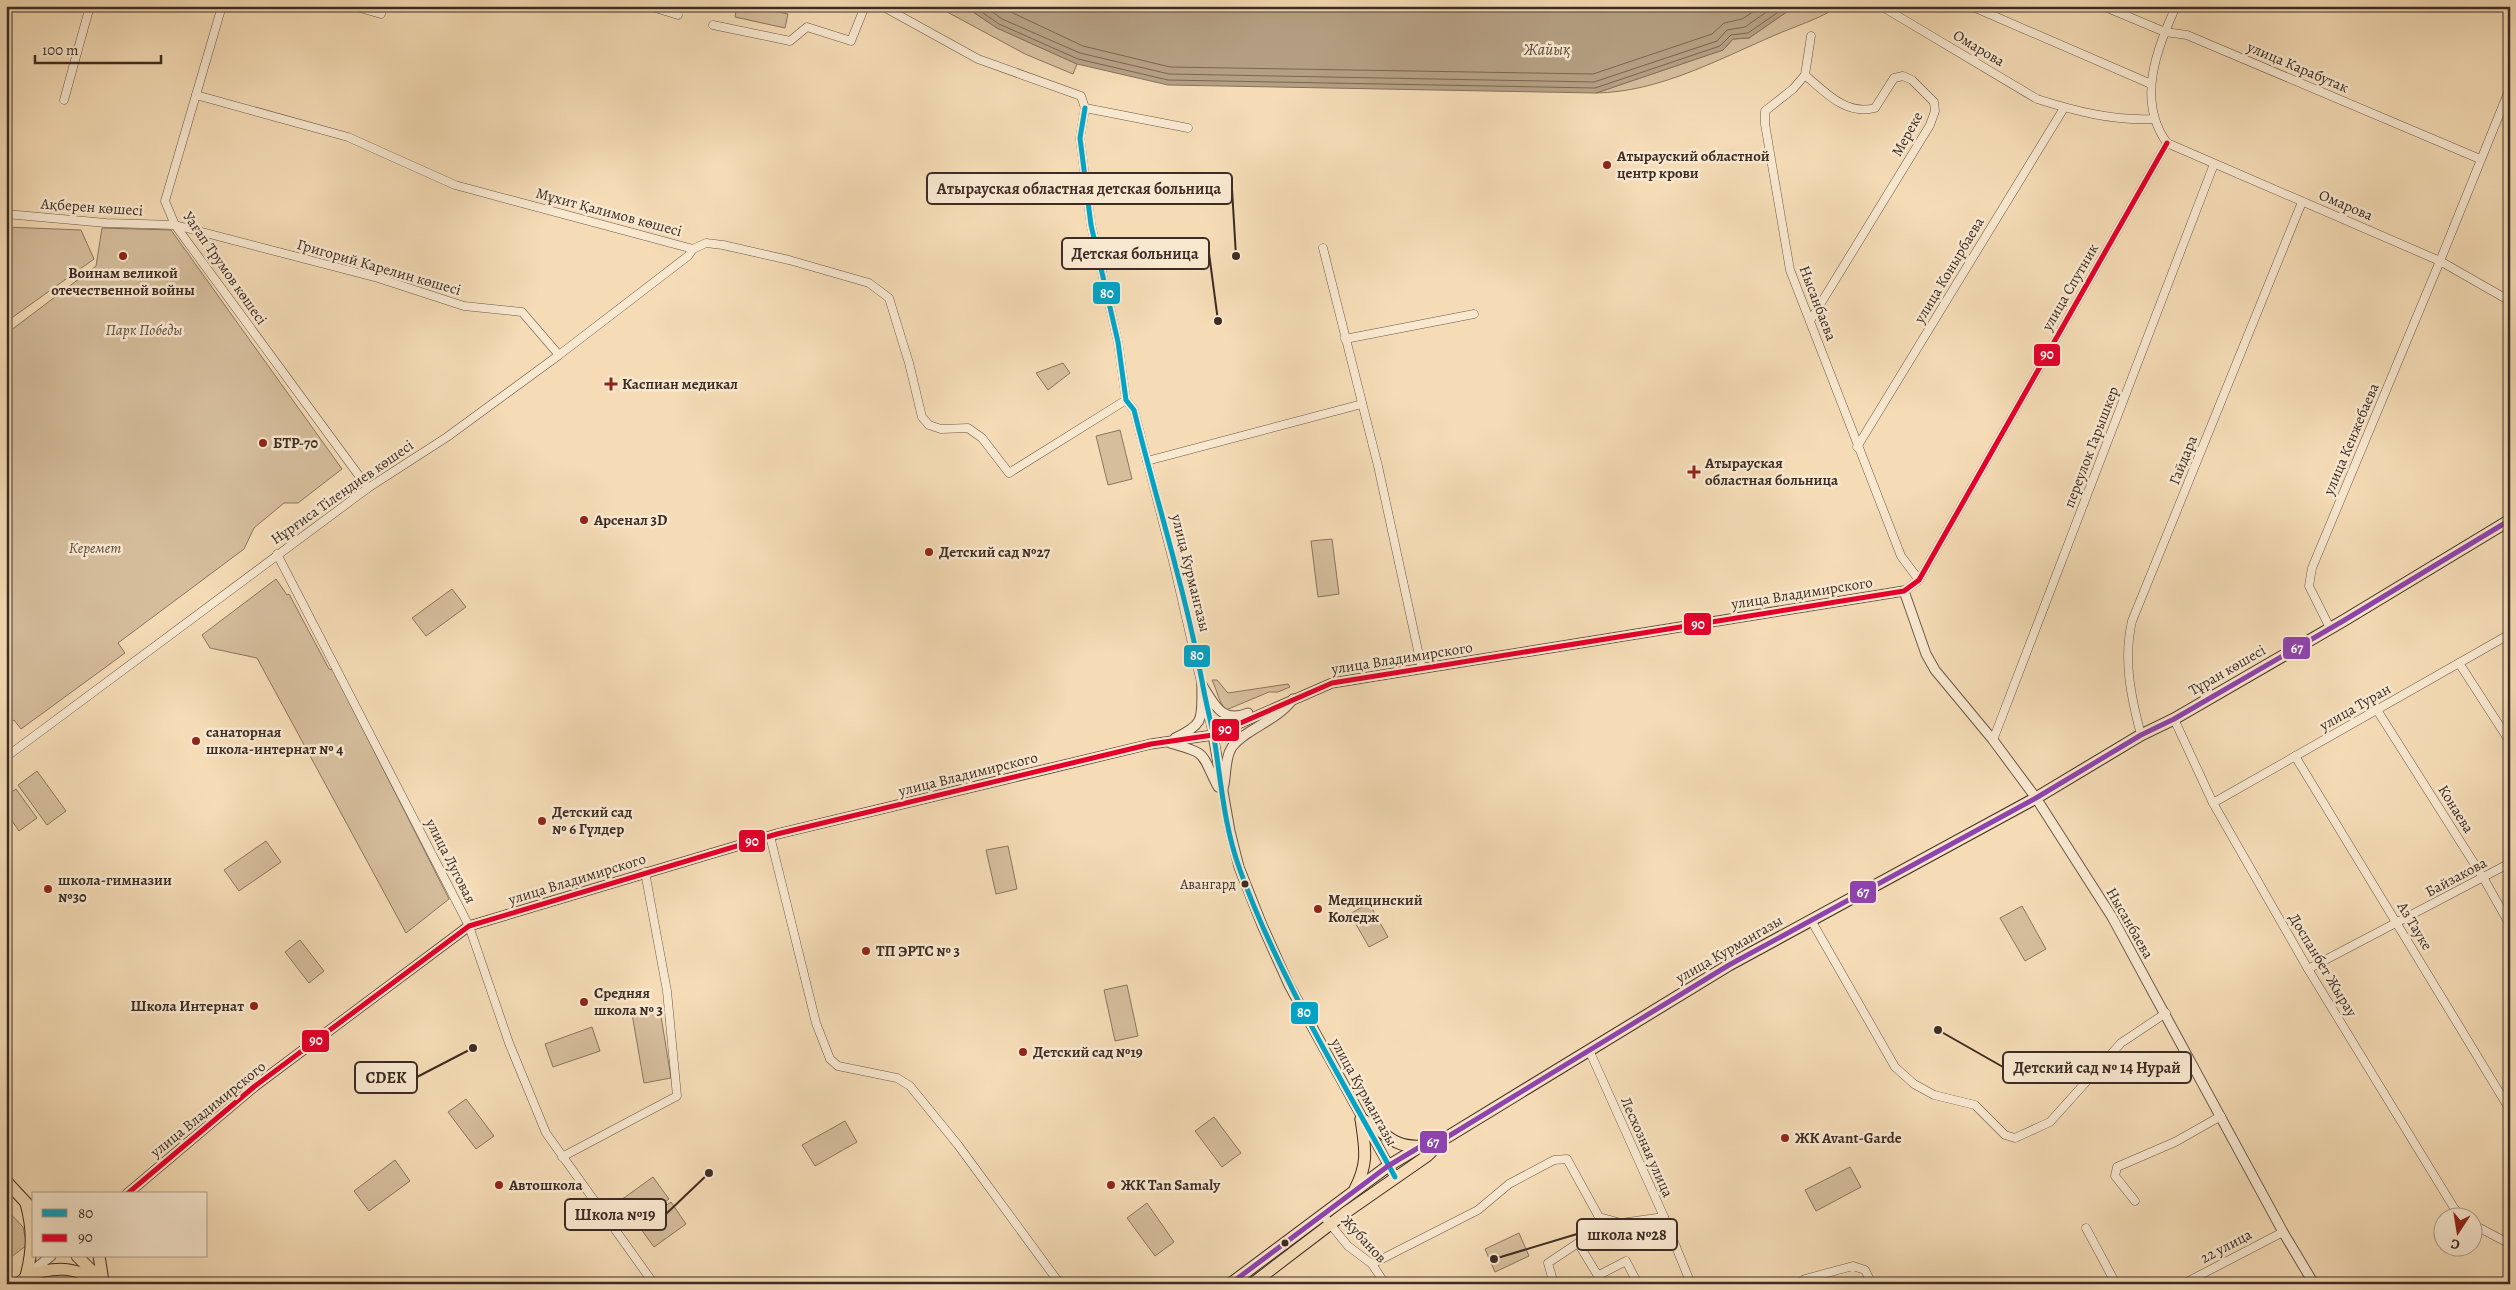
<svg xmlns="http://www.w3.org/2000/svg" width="2516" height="1290" viewBox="0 0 2516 1290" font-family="Alegreya,serif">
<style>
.green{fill:#d6be9d;stroke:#8a7560}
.water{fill:#b6a084;stroke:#86725e}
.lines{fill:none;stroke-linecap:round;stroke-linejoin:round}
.shore{stroke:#7a6654;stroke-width:1}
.minor-casing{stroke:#6b5848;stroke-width:9}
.tertiary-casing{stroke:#6b5848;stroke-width:11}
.primary-casing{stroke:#3d2c24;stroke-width:13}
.minor{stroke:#f8e8d0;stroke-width:8}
.tertiary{stroke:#f8e8d0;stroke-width:9}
.primary{stroke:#f5dcb6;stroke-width:11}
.bus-1-casing{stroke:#f8e8d0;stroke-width:9}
.bus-2-casing{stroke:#f8e8d0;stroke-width:9}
.bus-3-casing{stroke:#f8e8d0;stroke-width:9}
.bus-1{stroke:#03a3c6;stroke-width:5}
.bus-2{stroke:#e4002b;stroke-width:5}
.bus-3{stroke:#8e44ad;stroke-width:5}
.poi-dot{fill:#8f2418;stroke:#f8e8d0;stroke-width:2}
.bus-dot{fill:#3d2c24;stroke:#f8e8d0;stroke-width:2}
.labels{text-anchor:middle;stroke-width:5;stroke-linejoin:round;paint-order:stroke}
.bus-label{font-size:14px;fill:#3d2c24;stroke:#f8e8d0;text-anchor:end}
.street-label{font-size:15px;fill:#3d2c24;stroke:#f8e8d0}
.poi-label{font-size:15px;font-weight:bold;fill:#3d2c24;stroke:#f8e8d0;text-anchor:start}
.park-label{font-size:15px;font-style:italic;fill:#5c493c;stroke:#f8e8d0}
.water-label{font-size:16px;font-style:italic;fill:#5b493c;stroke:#f8e8d0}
.leader{fill:none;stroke:#3d2c24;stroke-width:2}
.callout-dot{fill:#3d2c24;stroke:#f8e8d0;stroke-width:2}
.callout{fill:#f8e8d0;stroke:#3d2c24;stroke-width:2}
.callout-label{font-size:16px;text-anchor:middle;font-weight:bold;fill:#3d2c24}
.line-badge{stroke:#f8e8d0;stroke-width:2}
.badge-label{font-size:14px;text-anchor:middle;font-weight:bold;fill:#fff}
</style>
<rect width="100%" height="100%" fill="#f5dcb6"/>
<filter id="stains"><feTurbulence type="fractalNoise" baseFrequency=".004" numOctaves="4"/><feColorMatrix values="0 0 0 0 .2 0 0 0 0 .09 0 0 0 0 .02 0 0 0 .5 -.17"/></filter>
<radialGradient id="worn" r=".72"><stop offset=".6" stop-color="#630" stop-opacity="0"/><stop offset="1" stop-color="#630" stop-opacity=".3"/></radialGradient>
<g class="green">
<path d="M737 6H752L788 14 785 28 735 17Z"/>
<path d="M936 6H964L997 28 1077 64 1073 74 1025 54Z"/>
<path d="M1804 6H1839C1818 20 1795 26 1773 36 1717 60 1659 92 1596 93L1723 50 1733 39 1749 38 1788 11Z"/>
<path d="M6 227 81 230 94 259 6 322Z"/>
<path d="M102 228 171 230 342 469 298 503H284L254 528 244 549 118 643 125 653 21 729 14 720 6 726V334L96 266Z"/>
<path d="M1063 363 1070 373 1048 390 1036 373Z"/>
<path d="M1120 430 1132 479 1108 485 1096 436Z"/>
<path d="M1332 539 1339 594 1318 597 1311 541Z"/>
<path d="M276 579 287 595 289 594 329 669 333 670 449 899 406 933 257 658 210 648 202 635Z"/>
<path d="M452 589 466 607 426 636 412 618Z"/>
<path d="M1212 680H1217L1228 693 1288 684 1290 687 1278 692H1269L1226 710C1219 703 1217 690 1212 680Z"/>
<path d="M37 771 66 811 47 825 18 785Z"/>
<path d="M16 789 37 818 19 831 6 812V796Z"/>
<path d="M266 841 281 862 239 891 224 870Z"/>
<path d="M1008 846 1017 889 996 894 986 850Z"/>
<path d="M1369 903 1388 937 1369 947 1350 914Z"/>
<path d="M2022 906 2046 949 2025 961 2000 918Z"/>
<path d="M300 940 324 971 309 983 285 952Z"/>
<path d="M1127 985 1138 1036 1115 1041 1104 990Z"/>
<path d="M660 1010 671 1078 644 1083 632 1014Z"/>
<path d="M592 1027 600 1051 553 1067 545 1044Z"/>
<path d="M466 1099 494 1136 476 1149 448 1112Z"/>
<path d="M1214 1117 1241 1153 1222 1167 1195 1131Z"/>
<path d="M845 1121 857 1142 815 1166 802 1145Z"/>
<path d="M395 1160 410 1181 369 1211 354 1191Z"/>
<path d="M1850 1167 1861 1187 1816 1211 1805 1190Z"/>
<path d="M653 1177 669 1199 637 1222 621 1200Z"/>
<path d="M671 1202 686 1224 654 1247 638 1225Z"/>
<path d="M1147 1203 1174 1242 1155 1256 1127 1218Z"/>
<path d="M6 1209 23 1227 27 1245 6 1261Z"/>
<path d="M1519 1233 1529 1256 1495 1272 1485 1249Z"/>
</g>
<path class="water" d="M964 6H1804L1788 11 1749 38 1733 39 1723 50 1596 93 1168 85 1077 64 997 28Z"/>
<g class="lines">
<g class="shore">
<path d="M973 6 999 24 1078 59 1168 80 1595 88 1720 46 1731 35 1748 33 1787 6"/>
<path d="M984 6 1002 19 1080 53 1169 74 1594 82 1717 41 1727 30 1745 27 1775 6"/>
<path d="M998 6 1083 46 1170 67 1593 74 1712 34 1724 23 1742 19 1762 6"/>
</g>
<defs>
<g id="minor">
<path d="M222 6 165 201 175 225 368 488"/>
<path d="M353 6 381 14"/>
<path d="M649 6 678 15"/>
<path d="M882 6 978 59 1081 96 1085 108 1188 128"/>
<path d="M1881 6 2037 99C2075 111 2113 121 2153 119"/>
<path d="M1971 6 2151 84"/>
<path d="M2103 6 2165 32 2187 35 2480 159"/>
<path d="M2176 6C2157 49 2136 100 2167 143L2440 261 2510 301"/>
<path d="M713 25 790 41 807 27 851 41 865 6"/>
<path d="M1811 36 1805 75 1793 89 1765 111V124L1790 270 1901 556 1919 580"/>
<path d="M1805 75C1825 92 1846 116 1875 108L1894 78 1903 76 1912 80 1934 102 1935 111 1930 125 1810 321"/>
<path d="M196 95 348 137 455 185 693 249 706 243 723 245 789 260 869 283 889 298 909 363 922 417 929 425 941 429 968 428 982 438 1009 473 1126 400"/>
<path d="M64 100 90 6"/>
<path d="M1085 108 1080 138 1091 225 1118 342 1126 400 1134 410 1174 565 1213 735"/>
<path d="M6 214 106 223 175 225 378 278 464 306 522 312 559 355"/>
<path d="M1323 248 1378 466 1422 669"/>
<path d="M1345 339 1474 314"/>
<path d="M1857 447 2064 108"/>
<path d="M1147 461 1362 404"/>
<path d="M277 554 469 926 509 1043 546 1133 654 1284"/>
<path d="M1904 591 1919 580 2167 143"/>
<path d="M2330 628 2309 586 2312 568 2440 261 2510 88"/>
<path d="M2459 663 2510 742"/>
<path d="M2377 710 2484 879 2510 925"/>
<path d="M2174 719 2213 803 2308 969 2454 1208 2463 1218"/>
<path d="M2141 735C2131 697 2123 660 2132 621L2302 202"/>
<path d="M1993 740 2214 164"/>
<path d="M2295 756 2510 1110"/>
<path d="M6 757 368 488 447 437 559 355 688 256 693 249"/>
<path d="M2213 803 2510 634"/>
<path d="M770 836 816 1023 830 1059 838 1066 897 1078 910 1086 958 1145 1060 1284"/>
<path d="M1811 920 1895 1067 1914 1084 1934 1095 1975 1105 2005 1135 2015 1138 2050 1122 2121 1043 2166 1013"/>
<path d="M2308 969 2510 863"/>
<path d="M1589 1050 1664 1217 1691 1284"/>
<path d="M562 1157 677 1096 667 991 645 872"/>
<path d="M2135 1201 2115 1176 2117 1167 2175 1142 2221 1116"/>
<path d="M1322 1214 1348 1246 1372 1264 1385 1284"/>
<path d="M2474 1225 2510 1244"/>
<path d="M2086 1228 2116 1284"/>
<path d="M1578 1243 1603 1284"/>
<path d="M1372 1264 1478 1210 1509 1184 1554 1160 1567 1159 1599 1217 1621 1223"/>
<path d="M1599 1275 1626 1261 1638 1284"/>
<path d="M1554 1284 1548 1263 1578 1243 1621 1223 1664 1217"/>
<path d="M1798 1284 1805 1279 1853 1266 1865 1270 1870 1280 1869 1284"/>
<path d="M2183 1284 2283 1232"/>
</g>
<g id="tertiary">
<path d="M1202 685C1214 704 1222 724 1248 713"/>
<path d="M1213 735 1230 831 1239 867 1262 925 1289 985 1395 1177"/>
<path d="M1175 738C1207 723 1201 717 1202 685"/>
<path d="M1170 743C1210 754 1200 753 1218 787"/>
<path d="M1223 789C1227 776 1224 759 1232 747 1245 729 1276 722 1293 699"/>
<path d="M127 1194 255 1086 469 926 777 834 1151 744 1213 735 1332 683 1904 591 1926 654 1935 670 1993 740 2036 798 2112 917 2283 1232 2314 1284"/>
<path d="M16 1284 51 1256"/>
</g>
<g id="primary">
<path d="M1361 1119C1387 1131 1390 1148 1421 1146"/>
<path d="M6 1181 31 1208"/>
<path d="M1355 1189C1369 1162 1365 1148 1361 1119"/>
<path d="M77 1256 96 1275"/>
<path d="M99 1256 103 1281"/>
<path d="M26 1276C57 1265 74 1267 103 1283"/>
<path d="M26 1276C33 1250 33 1229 26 1203"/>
<path d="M1230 1284 1388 1166 1423 1145 1444 1139 1729 965 2036 798 2141 735 2174 719 2343 621 2510 520"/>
<path d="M1252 1284 1345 1213 1427 1156 1442 1141"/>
</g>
</defs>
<use href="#minor" class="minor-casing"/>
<use href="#tertiary" class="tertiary-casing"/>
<use href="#primary" class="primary-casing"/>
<use href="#minor" class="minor"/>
<use href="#tertiary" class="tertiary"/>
<use href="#primary" class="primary"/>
<defs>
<path id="bus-1" d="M1085 108 1080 138 1091 225 1118 342 1126 400 1134 410C1156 500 1185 589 1202 681 1205 699 1210 718 1214 737 1221 781 1224 827 1240 870 1279 978 1340 1076 1395 1177"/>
<path id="bus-2" d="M127 1194 255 1086 469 926 777 834 1151 744 1213 735 1332 683 1904 591 1919 580 2167 143"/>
<path id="bus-3" d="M1230 1284 1388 1166 1423 1145 1444 1139 1729 965 2036 798 2141 735 2174 719 2343 621 2510 520"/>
</defs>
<use href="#bus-1" class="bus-1-casing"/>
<use href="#bus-2" class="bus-2-casing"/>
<use href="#bus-3" class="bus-3-casing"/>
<use href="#bus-1" class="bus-1"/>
<use href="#bus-2" class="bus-2"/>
<use href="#bus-3" class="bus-3"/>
</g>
<g class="poi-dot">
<circle cx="1607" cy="165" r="5"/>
<circle cx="123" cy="256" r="5"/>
<path d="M608.5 376.5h5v5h5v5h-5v5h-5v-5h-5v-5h5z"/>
<circle cx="263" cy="443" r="5"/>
<path d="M1691.5 464.5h5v5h5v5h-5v5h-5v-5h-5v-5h5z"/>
<circle cx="584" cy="520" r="5"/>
<circle cx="929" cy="552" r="5"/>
<circle cx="196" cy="741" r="5"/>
<circle cx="542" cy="821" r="5"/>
<circle cx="48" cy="889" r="5"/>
<circle cx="1318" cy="909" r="5"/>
<circle cx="866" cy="951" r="5"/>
<circle cx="584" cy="1002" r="5"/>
<circle cx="254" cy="1006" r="5"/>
<circle cx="1023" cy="1052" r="5"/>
<circle cx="1785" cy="1138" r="5"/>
<circle cx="499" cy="1185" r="5"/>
<circle cx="1111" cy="1185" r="5"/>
</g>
<g class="bus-dot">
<circle cx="1245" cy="884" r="4.5"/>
<circle cx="1285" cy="1243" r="4.5"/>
</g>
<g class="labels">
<g class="bus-label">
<text x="1236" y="889">Авангард</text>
</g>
<g class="street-label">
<text transform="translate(1979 48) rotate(31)" y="5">Омарова</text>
<text transform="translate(2298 67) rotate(23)" y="5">улица Карабутак</text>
<text transform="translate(1907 134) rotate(-61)" y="5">Мереке</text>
<text transform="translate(2346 205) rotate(23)" y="5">Омарова</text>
<text transform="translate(92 207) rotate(4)" y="5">Ақберен көшесі</text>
<text transform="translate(609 212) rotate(15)" y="5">Мұхит Қалимов көшесі</text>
<text transform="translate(379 267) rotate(16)" y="5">Григорий Карелин көшесі</text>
<text transform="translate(225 268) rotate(55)" y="5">Уағап Трумов көшесі</text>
<text transform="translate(1949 270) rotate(-59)" y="5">улица Конырбаева</text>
<text transform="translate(2070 287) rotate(-60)" y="5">улица Спутник</text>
<text transform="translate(1818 303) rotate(69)" y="5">Нысанбаева</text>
<text transform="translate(2351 439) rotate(-67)" y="5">улица Кенжебаева</text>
<text transform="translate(2091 447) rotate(-69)" y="5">переулок Гарышкер</text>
<text transform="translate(2183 460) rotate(-68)" y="5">Гайдара</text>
<text transform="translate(342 492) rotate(-35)" y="5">Нұрғиса Тілендиев көшесі</text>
<text transform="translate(1191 573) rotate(76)" y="5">улица Курмангазы</text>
<text transform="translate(1802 593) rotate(-9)" y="5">улица Владимирского</text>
<text transform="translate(1402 658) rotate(-9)" y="5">улица Владимирского</text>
<text transform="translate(2227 670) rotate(-30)" y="5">Тұран көшесі</text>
<text transform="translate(2355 707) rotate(-30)" y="5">улица Туран</text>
<text transform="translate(968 774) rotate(-14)" y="5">улица Владимирского</text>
<text transform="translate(2456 809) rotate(58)" y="5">Конаева</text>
<text transform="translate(451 861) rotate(63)" y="5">улица Луговая</text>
<text transform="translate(2456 877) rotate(-28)" y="5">Байзакова</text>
<text transform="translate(577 879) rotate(-17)" y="5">улица Владимирского</text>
<text transform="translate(2130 923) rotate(60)" y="5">Нысанбаева</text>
<text transform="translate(2415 926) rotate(59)" y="5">Аз Тауке</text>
<text transform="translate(1729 949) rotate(-30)" y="5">улица Курмангазы</text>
<text transform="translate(2323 965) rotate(59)" y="5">Доспанбет Жырау</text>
<text transform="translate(1364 1092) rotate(61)" y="5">улица Курмангазы</text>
<text transform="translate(208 1109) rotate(-39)" y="5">улица Владимирского</text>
<text transform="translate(1647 1147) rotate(66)" y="5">Лесхозная улица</text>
<text transform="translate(1364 1239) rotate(47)" y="5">Жубанов</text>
<text transform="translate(2226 1246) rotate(-28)" y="5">22 улица</text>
</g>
<g class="poi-label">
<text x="1617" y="161">Атырауский областной<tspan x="1617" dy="17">центр крови</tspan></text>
<text x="123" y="278" text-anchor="middle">Воинам великой<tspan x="123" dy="17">отечественной войны</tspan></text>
<text x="622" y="389">Каспиан медикал</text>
<text x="273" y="448">БТР-70</text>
<text x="1705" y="468">Атырауская<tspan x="1705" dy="17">областная больница</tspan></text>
<text x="594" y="525">Арсенал 3D</text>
<text x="939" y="557">Детский сад №27</text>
<text x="206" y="737">санаторная<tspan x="206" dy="17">школа-интернат № 4</tspan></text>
<text x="552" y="817">Детский сад<tspan x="552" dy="17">№ 6 Гүлдер</tspan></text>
<text x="58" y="885">школа-гимназии<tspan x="58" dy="17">№30</tspan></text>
<text x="1328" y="905">Медицинский<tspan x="1328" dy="17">Коледж</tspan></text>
<text x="876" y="956">ТП ЭРТС № 3</text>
<text x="594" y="998">Средняя<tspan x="594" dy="17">школа № 3</tspan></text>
<text x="244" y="1011" text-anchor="end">Школа Интернат</text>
<text x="1033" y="1057">Детский сад №19</text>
<text x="1795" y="1143">ЖК Avant-Garde</text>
<text x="509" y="1190">Автошкола</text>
<text x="1121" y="1190">ЖК Tan Samaly</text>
</g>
<g class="park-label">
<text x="144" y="335">Парк Победы</text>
<text x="95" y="553">Керемет</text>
</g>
<g class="water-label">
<text x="1547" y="55">Жайық</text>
</g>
</g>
<path class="leader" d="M1236 256L1232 189M1218 321L1209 253M1938 1030L2003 1067M473 1048L417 1077M709 1173L666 1214M1494 1259L1577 1234"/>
<g class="callout-dot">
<circle cx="1236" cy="256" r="5"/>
<circle cx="1218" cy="321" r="5"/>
<circle cx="1938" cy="1030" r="5"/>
<circle cx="473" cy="1048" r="5"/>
<circle cx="709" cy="1173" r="5"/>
<circle cx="1494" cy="1259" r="5"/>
</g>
<g class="callout">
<rect x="927" y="173" width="305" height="31" rx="5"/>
<rect x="1062" y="238" width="147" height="31" rx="5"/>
<rect x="2003" y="1052" width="188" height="31" rx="5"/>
<rect x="355" y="1062" width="62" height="31" rx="5"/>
<rect x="565" y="1199" width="101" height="31" rx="5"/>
<rect x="1577" y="1219" width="100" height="31" rx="5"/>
</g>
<g class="callout-label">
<text x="1079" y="194">Атырауская областная детская больница</text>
<text x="1135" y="259">Детская больница</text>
<text x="2097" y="1073">Детский сад № 14 Нурай</text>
<text x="386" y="1083">CDEK</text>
<text x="615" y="1220">Школа №19</text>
<text x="1627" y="1240">школа №28</text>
</g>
<g class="line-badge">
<rect x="1092" y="281" width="29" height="24" rx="5" fill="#03a3c6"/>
<rect x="2033" y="343" width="28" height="24" rx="5" fill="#e4002b"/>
<rect x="1683" y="612" width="29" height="24" rx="5" fill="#e4002b"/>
<rect x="2282" y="636" width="29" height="24" rx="5" fill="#8e44ad"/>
<rect x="1183" y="644" width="28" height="24" rx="5" fill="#03a3c6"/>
<rect x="1211" y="718" width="29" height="24" rx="5" fill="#e4002b"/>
<rect x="738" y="829" width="28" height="24" rx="5" fill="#e4002b"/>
<rect x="1849" y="880" width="28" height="24" rx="5" fill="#8e44ad"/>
<rect x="1290" y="1001" width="29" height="24" rx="5" fill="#03a3c6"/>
<rect x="301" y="1029" width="29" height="24" rx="5" fill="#e4002b"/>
<rect x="1419" y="1130" width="29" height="24" rx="5" fill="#8e44ad"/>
</g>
<g class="badge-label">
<text x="1107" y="298">80</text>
<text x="2047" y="359">90</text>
<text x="1698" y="629">90</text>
<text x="2297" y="653">67</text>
<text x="1197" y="660">80</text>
<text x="1225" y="734">90</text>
<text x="752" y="846">90</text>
<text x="1863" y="897">67</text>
<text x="1304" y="1017">80</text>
<text x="316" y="1045">90</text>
<text x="1433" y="1147">67</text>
</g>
<rect width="2516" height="1290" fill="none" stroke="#f5dcb6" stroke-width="25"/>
<rect x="8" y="8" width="2501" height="1275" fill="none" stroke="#3d2c24" stroke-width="2.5"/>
<rect x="12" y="12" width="2491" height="1265" fill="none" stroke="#3d2c24"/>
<rect x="32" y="1192" width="175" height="65" fill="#f8e8d0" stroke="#ad9d8b"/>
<rect x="42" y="1209" width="25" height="8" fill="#03a3c6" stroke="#ad9d8b"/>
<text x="78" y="1218" font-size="15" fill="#3d2c24">80</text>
<rect x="42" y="1234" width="25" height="8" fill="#e4002b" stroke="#ad9d8b"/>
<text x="78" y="1242" font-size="15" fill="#3d2c24">90</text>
<g transform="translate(2458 1232) rotate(192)"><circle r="24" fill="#f8e8d0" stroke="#ad9d8b"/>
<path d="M0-4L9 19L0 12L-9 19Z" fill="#8f2418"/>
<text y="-8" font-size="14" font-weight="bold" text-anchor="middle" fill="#3d2c24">С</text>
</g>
<path d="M35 55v8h126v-8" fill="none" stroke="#3d2c24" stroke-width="2.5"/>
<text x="42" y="55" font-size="15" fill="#3d2c24" stroke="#f8e8d0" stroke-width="4" paint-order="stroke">100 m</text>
<rect width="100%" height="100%" filter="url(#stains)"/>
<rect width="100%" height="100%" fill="url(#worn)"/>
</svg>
